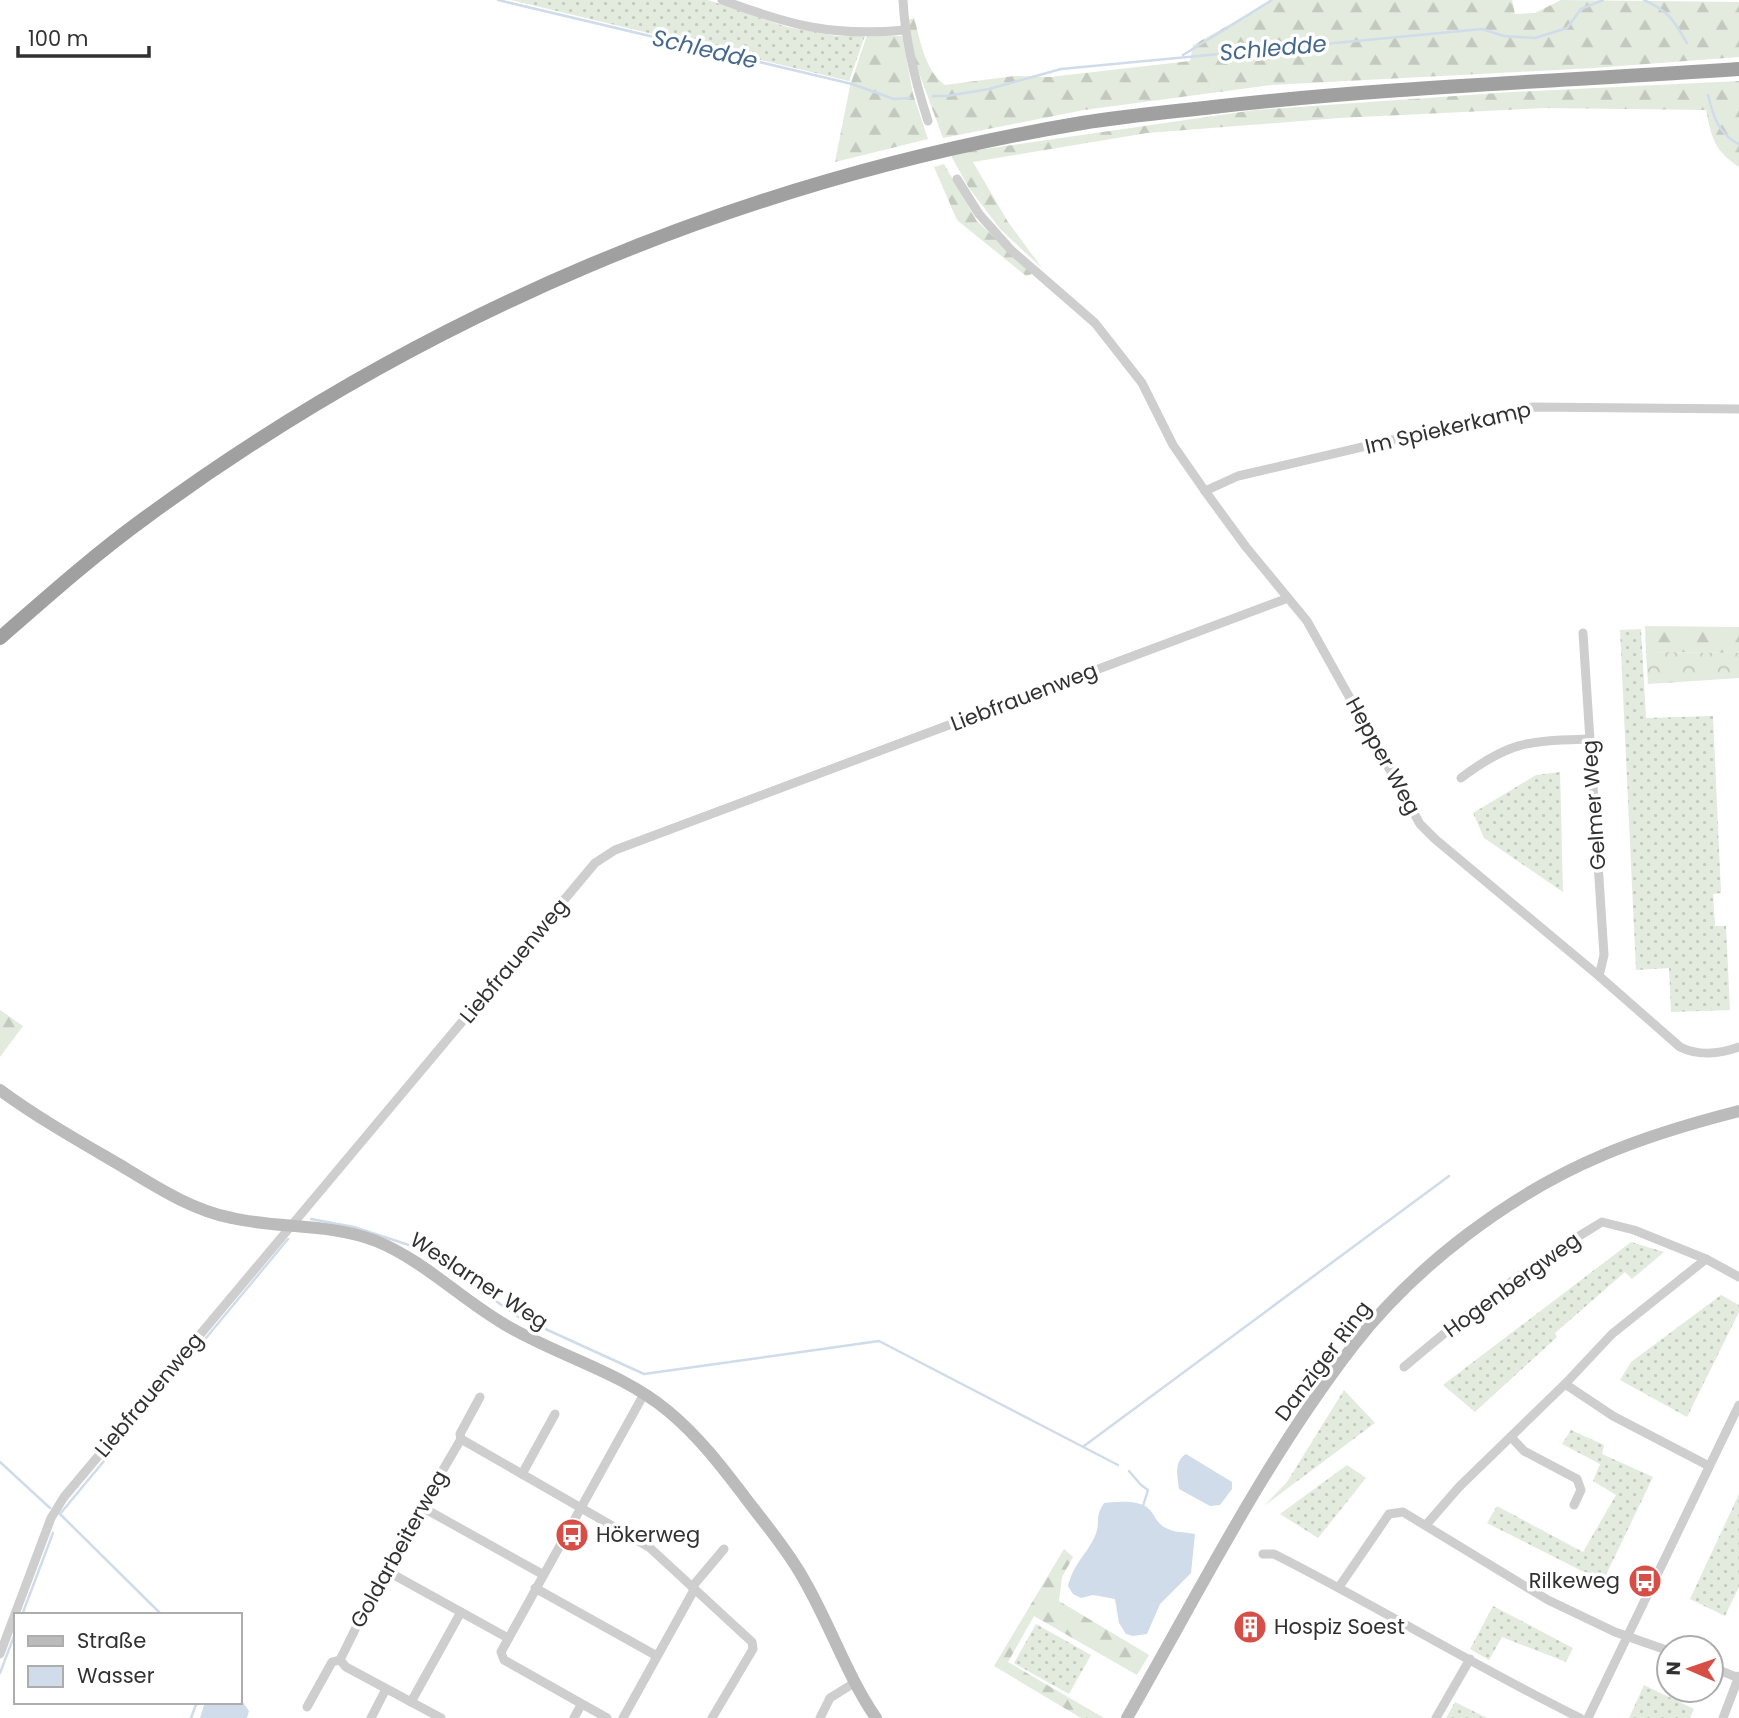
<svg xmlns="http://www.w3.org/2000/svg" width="1739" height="1718" viewBox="0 0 1739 1718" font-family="Poppins,sans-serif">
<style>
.grass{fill:url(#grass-dots)}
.forest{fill:url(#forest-firs)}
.park{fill:url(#park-crowns)}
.water{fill:#d0dcea}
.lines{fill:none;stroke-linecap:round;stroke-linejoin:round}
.stream{stroke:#d0dcea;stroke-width:2.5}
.minor{stroke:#cecece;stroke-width:9}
.secondary{stroke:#bbb;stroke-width:12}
.trunk{stroke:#a0a0a0;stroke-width:14}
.labels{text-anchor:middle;stroke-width:7;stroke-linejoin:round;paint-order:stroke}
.street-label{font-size:21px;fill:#313131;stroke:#fff}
.poi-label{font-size:21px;fill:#313131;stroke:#fff;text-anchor:start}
.water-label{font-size:23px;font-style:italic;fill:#46688d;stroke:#fff}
</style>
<defs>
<pattern id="grass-dots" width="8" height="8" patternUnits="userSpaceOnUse" patternTransform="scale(1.75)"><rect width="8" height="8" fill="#e3eade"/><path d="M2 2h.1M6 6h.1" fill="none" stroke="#c3c9bf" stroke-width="1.8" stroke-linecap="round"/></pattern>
<pattern id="forest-firs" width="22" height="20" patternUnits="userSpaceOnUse" patternTransform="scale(1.75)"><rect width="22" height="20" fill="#e3eade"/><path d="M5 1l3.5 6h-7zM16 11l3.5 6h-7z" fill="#c3c9bf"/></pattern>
<pattern id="park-crowns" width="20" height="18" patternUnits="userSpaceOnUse" patternTransform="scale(1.75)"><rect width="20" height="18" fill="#e3eade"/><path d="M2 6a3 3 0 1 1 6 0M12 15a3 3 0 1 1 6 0" fill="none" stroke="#c3c9bf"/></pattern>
</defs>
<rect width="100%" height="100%" fill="#fff"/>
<g class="grass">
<path d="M511 0H708L787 27 837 36H865L849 81Z"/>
<path d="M1641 629 1646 718 1713 716 1721 893 1713 894 1715 926H1726L1730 1010 1671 1012 1669 968 1636 970 1620 630Z"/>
<path d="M1560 772 1563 892 1484 838 1473 813 1536 775Z"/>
<path d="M1631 1242 1664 1252 1632 1279 1625 1272 1555 1333 1557 1337 1475 1412 1443 1385Z"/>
<path d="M1721 1295 1739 1305V1312L1687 1417 1620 1380 1631 1362Z"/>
<path d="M1344 1390 1375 1423 1264 1506 1287 1482Z"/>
<path d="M1571 1430 1604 1445 1602 1454 1653 1477 1605 1577 1582 1571 1487 1523 1497 1506 1583 1552 1616 1495 1593 1481 1600 1464 1562 1444Z"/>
<path d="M1347 1465 1366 1478 1318 1538 1280 1514Z"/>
<path d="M1739 1494V1587L1725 1616 1690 1599Z"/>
<path d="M1493 1606 1573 1648 1566 1662 1502 1637 1489 1660 1470 1649Z"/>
<path d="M1036 1624 1091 1655 1069 1694 1014 1663Z"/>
<path d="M1644 1685 1694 1709 1690 1718H1629Z"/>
<path d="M1455 1702 1487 1718H1446Z"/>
</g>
<g class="forest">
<path d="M1274 0H1512L1515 14 1535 13 1561 0 1739 2V57L1593 68 1271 85 1084 110 943 138 915 62 908 20 914 18C921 42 924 69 945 85L1014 76 1050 77 1190 61 1193 45Z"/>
<path d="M867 35 902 36 913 94 928 139 835 162 850 86Z"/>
<path d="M1739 81V167C1714 150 1712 139 1706 110L1545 108 1339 118 1147 133 973 162 1008 222 1042 268 1001 230 969 188 950 154 1255 110 1512 92Z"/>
<path d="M944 164 977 221 1032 274 1026 276 957 220 934 167Z"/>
<path d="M1645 626 1739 627V653L1646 652Z"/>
<path d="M0 1010 23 1026 0 1057Z"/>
<path d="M1064 1549 1073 1557 1062 1577 1059 1601 1149 1655 1137 1675 1034 1616 1008 1662 1104 1718H1081L994 1666Z"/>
</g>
<path class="park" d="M1646 652 1739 653V678L1648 684Z"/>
<g class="water">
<path d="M1186 1454 1232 1482V1489L1220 1505 1210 1506 1179 1489C1178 1477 1173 1462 1186 1454Z"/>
<path d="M1104 1503C1116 1502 1139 1499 1149 1509 1156 1516 1156 1524 1168 1529 1176 1533 1187 1532 1195 1534L1191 1573 1160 1604 1147 1634 1133 1636 1126 1634 1119 1623 1115 1599 1093 1595 1081 1598 1073 1594 1068 1586C1074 1562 1086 1556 1095 1536 1101 1522 1094 1518 1104 1503Z"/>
<path d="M240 1698 249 1711 247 1718H200L205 1702H240Z"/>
</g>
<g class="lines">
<g class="stream">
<path d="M498 0 852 84 894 99 910 98"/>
<path d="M1644 0C1669 11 1674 21 1687 43"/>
<path d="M1183 55 1272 0"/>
<path d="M1708 95C1713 116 1719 135 1739 144"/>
<path d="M933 96H947L989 89 1061 69 1482 29 1504 36 1535 38 1567 28 1581 9 1603 0"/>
<path d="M311 1219 354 1227 424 1250 517 1316 644 1374 879 1341 1118 1465"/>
<path d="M1084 1446 1449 1176"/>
<path d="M0 1462 50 1508"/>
<path d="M1129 1471 1141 1485 1148 1490 1143 1506"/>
<path d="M60 1514 288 1239"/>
<path d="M60 1514 162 1615"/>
<path d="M22 1615 53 1533"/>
<path d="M0 1673 16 1631"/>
<path d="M191 1718 197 1702"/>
</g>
<g class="minor">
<path d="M722 0C790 25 831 37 905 30"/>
<path d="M903 0C905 42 915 81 928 121"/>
<path d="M957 179 979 214 1011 250 1095 323 1142 383 1173 445 1205 491 1246 547 1307 621 1420 824 1435 839 1599 976 1680 1047C1698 1056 1720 1054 1739 1047"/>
<path d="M1205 491 1238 476 1533 407 1739 409"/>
<path d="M1583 633 1604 955 1599 976"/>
<path d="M1461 778C1511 740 1530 741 1590 739"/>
<path d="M1404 1367C1469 1312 1528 1266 1602 1222L1634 1230 1706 1259"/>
<path d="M1565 1384 1613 1416 1709 1466"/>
<path d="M1511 1437 1524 1451 1577 1479 1581 1490 1574 1505"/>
<path d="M461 1439 649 1547 752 1642 753 1649 712 1718"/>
<path d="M522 1474 555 1414"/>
<path d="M420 1506 542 1574"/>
<path d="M1426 1525 1459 1487 1565 1384 1612 1334 1706 1259 1739 1277"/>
<path d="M1263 1554H1274C1377 1606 1476 1667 1580 1718"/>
<path d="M385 1570 508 1638"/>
<path d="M692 1587 724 1549"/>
<path d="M1339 1587 1389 1514 1403 1512 1548 1600 1615 1632 1669 1651"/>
<path d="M535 1588 657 1656"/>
<path d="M0 1654 51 1518 64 1497 595 863 615 850 1288 598"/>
<path d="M1711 1667 1739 1678"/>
<path d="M411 1702 461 1612"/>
<path d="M307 1707 332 1662 340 1660"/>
<path d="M371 1718 386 1689"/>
<path d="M441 1718 346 1667 340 1660 384 1571 461 1439 460 1434 480 1397"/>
<path d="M574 1718 581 1705"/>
<path d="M607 1718 504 1660 501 1652 644 1394"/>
<path d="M623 1718 694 1590"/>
<path d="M820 1718 830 1698 854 1683"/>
<path d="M1436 1718 1470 1659"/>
<path d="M1588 1718 1739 1405"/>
<path d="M1723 1718 1739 1676"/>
</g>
<g class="secondary">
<path d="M0 1090C38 1118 79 1141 120 1165 155 1186 191 1210 232 1218 280 1229 330 1223 376 1241 423 1260 461 1299 504 1324 557 1356 620 1371 668 1411 702 1439 728 1475 754 1509 771 1531 789 1553 803 1578 830 1624 846 1674 876 1718"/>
<path d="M1127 1718C1198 1594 1265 1460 1353 1346 1415 1266 1510 1194 1603 1155 1647 1136 1692 1123 1739 1111"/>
</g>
<path class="trunk" d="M0 638C47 597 94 555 145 518 424 313 741 180 1082 123 1125 116 1169 112 1213 107 1388 87 1564 81 1739 69"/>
</g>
<defs>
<symbol id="bus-disc" viewBox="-11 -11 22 22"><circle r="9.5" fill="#d64e46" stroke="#fff"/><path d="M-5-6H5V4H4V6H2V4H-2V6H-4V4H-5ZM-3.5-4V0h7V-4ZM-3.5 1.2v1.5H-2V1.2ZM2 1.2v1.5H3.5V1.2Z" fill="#fff"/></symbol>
<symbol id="building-disc" viewBox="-11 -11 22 22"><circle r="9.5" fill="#d64e46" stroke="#fff"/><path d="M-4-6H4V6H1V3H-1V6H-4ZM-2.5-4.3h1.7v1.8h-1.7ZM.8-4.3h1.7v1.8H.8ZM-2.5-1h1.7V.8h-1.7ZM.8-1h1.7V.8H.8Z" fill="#fff"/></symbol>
</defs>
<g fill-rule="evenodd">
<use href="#bus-disc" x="553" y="1516" width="38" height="38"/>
<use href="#bus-disc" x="1626" y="1562" width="38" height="38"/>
<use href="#building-disc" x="1231" y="1608" width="38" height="38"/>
</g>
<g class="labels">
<g class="street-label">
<text transform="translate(1448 428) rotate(-13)" y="7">Im Spiekerkamp</text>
<text transform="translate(1024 697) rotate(-21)" y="7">Liebfrauenweg</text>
<text transform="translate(1383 756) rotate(61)" y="7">Hepper Weg</text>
<text transform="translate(1594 805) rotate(-94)" y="7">Gelmer Weg</text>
<text transform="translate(514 961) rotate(-50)" y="7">Liebfrauenweg</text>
<text transform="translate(479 1281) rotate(33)" y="7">Weslarner Weg</text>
<text transform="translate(1512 1285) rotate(-36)" y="7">Hogenbergweg</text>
<text transform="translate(1323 1361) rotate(-53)" y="7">Danziger Ring</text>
<text transform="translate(149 1395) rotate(-50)" y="7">Liebfrauenweg</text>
<text transform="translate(399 1549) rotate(-61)" y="7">Goldarbeiterweg</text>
</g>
<g class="poi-label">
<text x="596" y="1542">Hökerweg</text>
<text x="1620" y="1588" text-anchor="end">Rilkeweg</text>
<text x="1274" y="1634">Hospiz Soest</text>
</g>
<g class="water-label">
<text transform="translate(1273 48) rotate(-5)" y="8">Schledde</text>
<text transform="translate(705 49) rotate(13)" y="8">Schledde</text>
</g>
</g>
<rect x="14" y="1613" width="228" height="91" fill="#ffffff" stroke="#adadad" stroke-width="2"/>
<rect x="28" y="1636" width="35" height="10" fill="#bbbbbb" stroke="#adadad" stroke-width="2"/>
<text x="77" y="1648" font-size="21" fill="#313131">Straße</text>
<rect x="28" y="1666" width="35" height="21" fill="#d0dcea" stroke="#adadad" stroke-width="2"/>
<text x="77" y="1683" font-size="21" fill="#313131">Wasser</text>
<g transform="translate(1690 1669) rotate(272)"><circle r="33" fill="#ffffff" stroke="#adadad" stroke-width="2"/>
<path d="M0-5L12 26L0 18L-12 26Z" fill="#d64e46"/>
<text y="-10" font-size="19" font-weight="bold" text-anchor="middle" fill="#313131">N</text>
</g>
<path d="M18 46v10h131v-10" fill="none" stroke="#313131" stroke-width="3.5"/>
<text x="28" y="46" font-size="21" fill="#313131" stroke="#ffffff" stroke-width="5" paint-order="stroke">100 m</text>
</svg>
